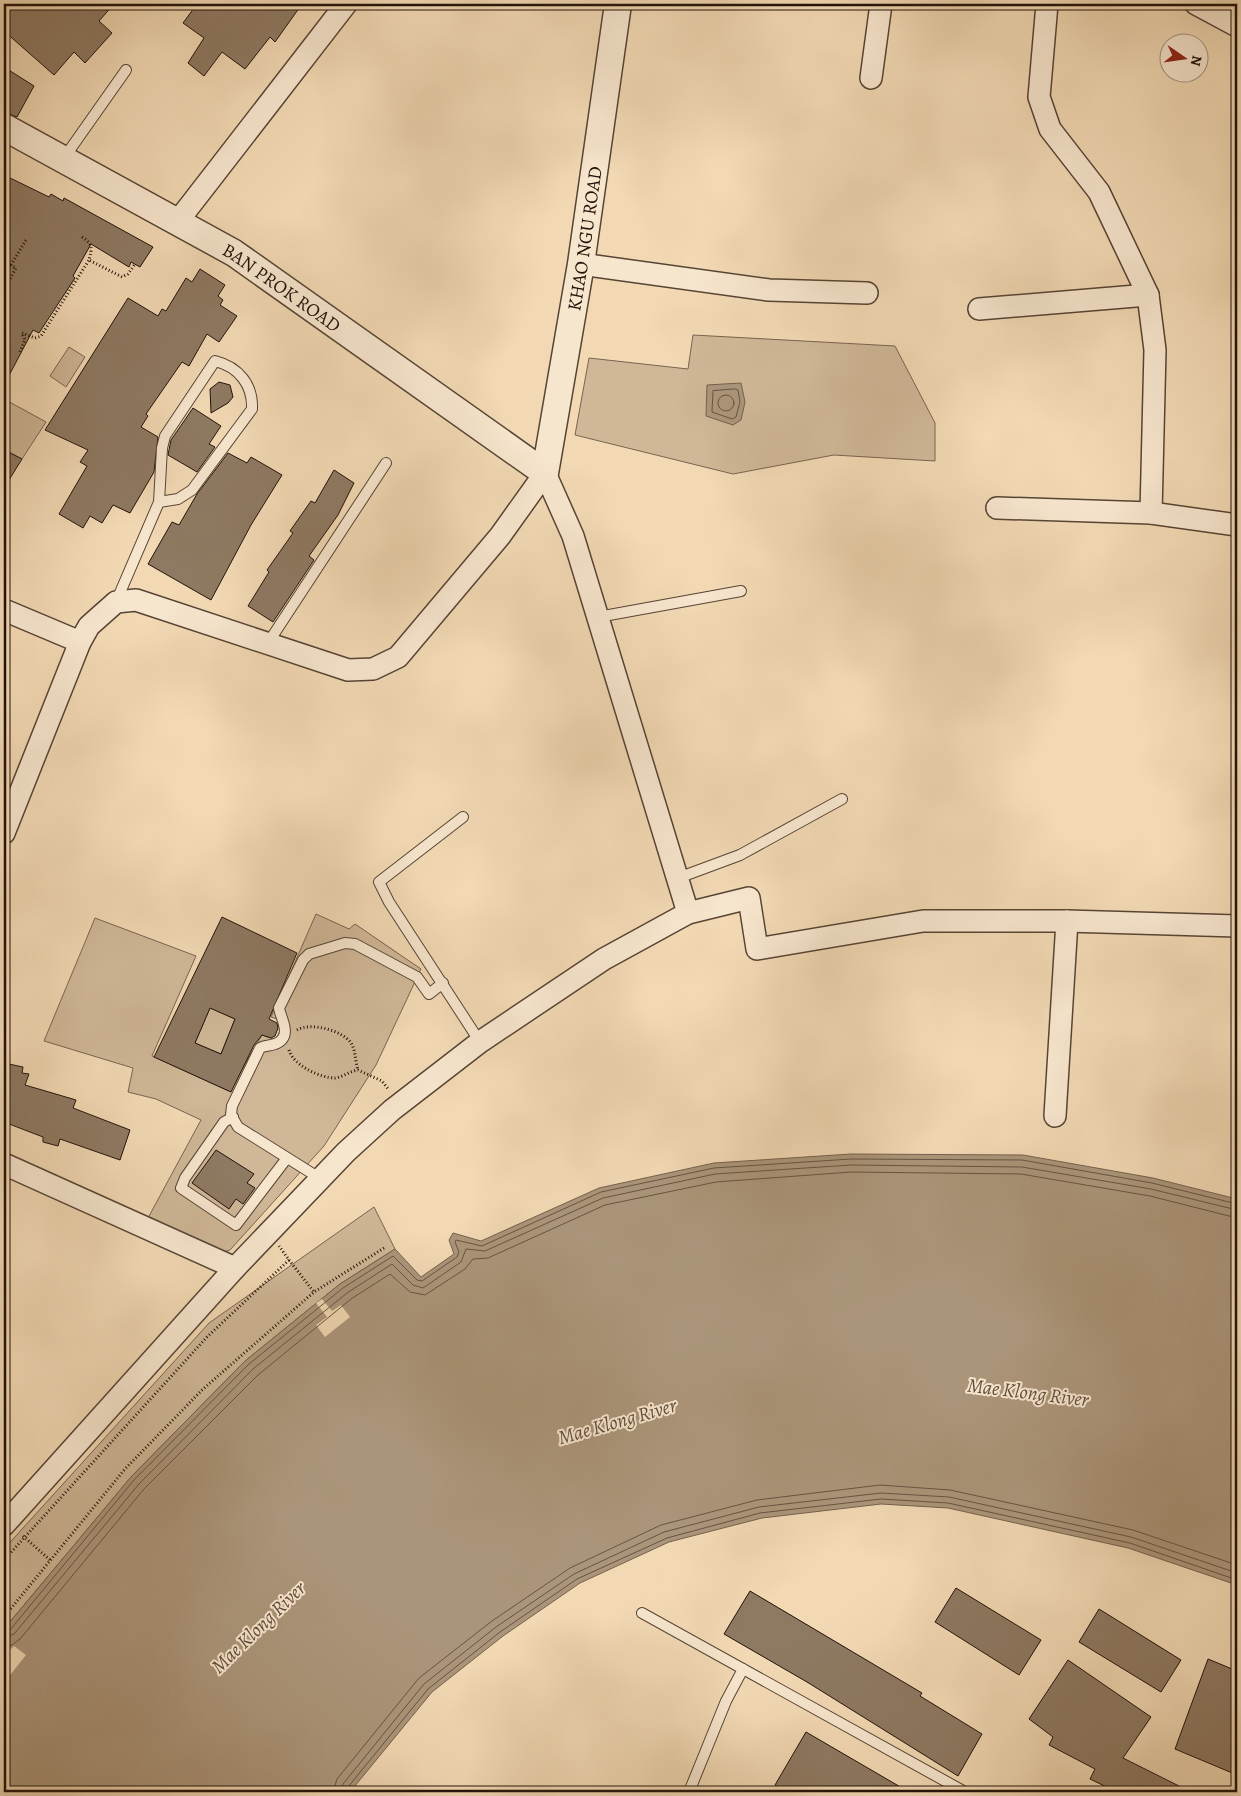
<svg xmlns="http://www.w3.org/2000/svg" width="1241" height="1796" viewBox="0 0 1241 1796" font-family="Alegreya,serif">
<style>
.green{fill:#cfb797;stroke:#786450}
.water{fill:#ab957a;stroke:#74614d}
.pier{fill:#f2d9b4}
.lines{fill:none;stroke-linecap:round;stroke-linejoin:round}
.shore{stroke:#665442;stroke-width:1}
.building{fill:#8e7962;stroke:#221209;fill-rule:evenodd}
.service-casing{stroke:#564434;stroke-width:12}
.minor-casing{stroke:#564434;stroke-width:24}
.tertiary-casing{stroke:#564434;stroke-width:29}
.path{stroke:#221209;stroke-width:3;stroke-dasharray:1 2.5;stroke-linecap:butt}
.service{stroke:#f7e6ce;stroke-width:10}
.minor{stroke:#f7e6ce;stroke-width:21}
.tertiary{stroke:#f7e6ce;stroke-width:26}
.labels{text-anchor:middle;stroke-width:4;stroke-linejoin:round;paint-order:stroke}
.street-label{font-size:19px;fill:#221209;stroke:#f7e6ce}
.water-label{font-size:20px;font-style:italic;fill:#604d3c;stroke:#f7e6ce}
</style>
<rect width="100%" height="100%" fill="#f2d9b4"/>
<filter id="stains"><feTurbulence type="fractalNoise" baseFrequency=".004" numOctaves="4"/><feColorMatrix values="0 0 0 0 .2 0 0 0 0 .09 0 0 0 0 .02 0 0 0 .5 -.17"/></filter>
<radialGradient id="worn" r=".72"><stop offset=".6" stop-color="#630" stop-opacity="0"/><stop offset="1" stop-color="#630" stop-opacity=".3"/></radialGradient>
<g class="green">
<path d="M693 335 895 346 935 423V461L834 455 733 474 575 435 589 358 688 369Z"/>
<path d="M69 347 85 357 66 387 50 376Z"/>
<path d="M4 399 46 422 22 459 4 449Z"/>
<path d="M316 914 349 929 355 924 421 969 376 1065 324 1146 230 1250 220 1253 148 1218 201 1120 156 1099 128 1092 133 1068 44 1041 95 918 196 956 152 1056 229 1091 262 1035 276 1040 284 1021 271 1017Z"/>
<path d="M210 1008 235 1019 221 1054 195 1043Z"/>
<path d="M374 1207 395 1249 340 1284 245 1361 131 1477 4 1629V1549L209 1323Z"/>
</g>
<g class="water">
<path d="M741 383 745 402 741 420 733 425 706 416 707 385Z"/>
<path d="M851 1154 1023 1155 1153 1178 1237 1199V1585L1128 1548 948 1508 881 1504 762 1518 669 1542 580 1583 503 1636 432 1692 350 1792H4V1629L131 1477 245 1361 340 1284 395 1249 421 1277 454 1254 449 1240 453 1233 481 1241 599 1188 714 1163Z"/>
</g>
<g class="pier">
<path d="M322 1299 332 1311 341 1305 350 1317 325 1337 316 1325 327 1317 316 1303Z"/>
<path d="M14 1646 26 1655 7 1679 4 1677V1655Z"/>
</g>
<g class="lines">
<g class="shore">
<path d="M735 389 738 390 740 402 736 417 732 419 712 412 713 391Z"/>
<circle cx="726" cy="403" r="8"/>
<path d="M4 1632 10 1630 134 1480 249 1364 343 1288 393 1256 417 1280 422 1281 457 1257 459 1252 455 1242 456 1240 482 1246 601 1192 714 1168 851 1159 1022 1160 1152 1183 1237 1204"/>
<path d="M4 1638 14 1634 139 1484 253 1369 347 1293 392 1264 413 1285 423 1288 461 1262 466 1249 485 1251 603 1198 715 1174 851 1165 1022 1167 1151 1189 1237 1210"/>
<path d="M4 1646 12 1645 20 1639 144 1489 258 1375 351 1299 390 1274 410 1292 425 1295 465 1269 473 1259 488 1258 605 1205 716 1182 851 1172 1021 1174 1150 1196 1237 1218"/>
<path d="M333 1792 337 1779 419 1678 492 1621 570 1568 661 1525 757 1500 880 1485 950 1490 1133 1530 1237 1565"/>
<path d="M340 1792 343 1784 424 1684 496 1627 574 1574 664 1532 759 1507 881 1493 949 1497 1131 1537 1237 1573"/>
<path d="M347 1792 348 1787 428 1689 500 1632 577 1579 667 1538 760 1513 881 1499 948 1503 1130 1543 1237 1580"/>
</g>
</g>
<g class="building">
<path d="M4 4H114L99 21 112 33 85 63 74 52 54 75 4 31Z"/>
<path d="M197 4H302L275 42 270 37 245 69 222 52 204 76 188 63 204 38 183 23Z"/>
<path d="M4 67 34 86 17 117 4 112Z"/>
<path d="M4 175 49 197 51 194 63 201 64 198 153 247 140 267 131 262 129 267 91 244 73 276 75 278 39 333 33 330 4 385Z"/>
<path d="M200 269 225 285 218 296 223 300 220 305 237 316 219 342 207 334 189 366 182 362 146 414 148 416 141 427 158 437 154 472 130 513 113 505 102 523 90 516 83 528 59 514 87 466 80 462 88 450 45 430 128 298 158 316 162 309 166 311 186 278 192 282Z"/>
<path d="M219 382 230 385 233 397 228 403 211 413 210 389Z"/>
<path d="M193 408 221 426 209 444 215 447 197 472 168 455 171 440Z"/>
<path d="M4 450 22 459 4 488Z"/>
<path d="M228 453 247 463 251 457 282 475 251 525 211 600 148 564 172 522 179 525 197 494Z"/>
<path d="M334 470 354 483 338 515 309 556 314 560 273 622 248 606 269 572 267 570 293 533 290 531 311 501 315 503Z"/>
<path d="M222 917 297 953 269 1019 277 1023 278 1028 275 1036 271 1038 262 1035 254 1045 231 1092 154 1057ZM210 1008 235 1019 221 1054 195 1043Z"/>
<path d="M4 1063 23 1067 22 1073 29 1074 25 1085 76 1100 73 1108 130 1130 120 1160 60 1139 58 1146 43 1142V1137L4 1122Z"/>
<path d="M216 1150 254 1174 247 1183 255 1188 243 1204 236 1199 229 1209 192 1183Z"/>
<path d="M956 1588 1041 1640 1019 1675 935 1622Z"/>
<path d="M750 1591 922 1693 920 1696 982 1734 958 1776 807 1682 724 1634Z"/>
<path d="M1099 1609 1181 1660 1161 1692 1079 1642Z"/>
<path d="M1208 1659 1237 1671V1775L1175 1749Z"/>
<path d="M1068 1660 1151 1717 1123 1758 1191 1792H1117L1090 1779 1095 1769 1049 1745 1053 1737 1029 1719Z"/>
<path d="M806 1732 909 1792H787L775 1785Z"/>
</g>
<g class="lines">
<defs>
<g id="service">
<path d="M64 158 126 70"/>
<path d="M116 602 159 502 162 448 165 436 215 361C239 367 253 385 252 409L192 490 178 499 159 502"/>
<path d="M598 617 741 591"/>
<path d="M268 643 386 463"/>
<path d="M463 817 379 882 389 902 480 1042"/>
<path d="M678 878 740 855 842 799"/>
<path d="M233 1117 224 1122 185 1178 181 1188 236 1225 287 1158"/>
<path d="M321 1179 238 1127 231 1115 232 1106 260 1048C265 1045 270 1046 275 1044 294 1037 280 1017 279 1008L303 960 309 954 345 943 355 944 417 977 429 994 443 983"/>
<path d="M642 1613 965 1792"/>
<path d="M689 1792 726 1701 743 1669"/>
</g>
<g id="minor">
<path d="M1047 4 1039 97 1050 129 1099 192 1148 295 1155 350 1151 513"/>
<path d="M1196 4 1237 26"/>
<path d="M871 78 881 4"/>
<path d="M178 221 346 4"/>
<path d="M581 264 769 290 867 293"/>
<path d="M979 309 1148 295"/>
<path d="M545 473 573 536 688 913"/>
<path d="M997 508 1151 513 1237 525"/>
<path d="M4 610 80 642"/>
<path d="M4 833 80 642 89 626 116 602 136 600 348 670 373 669 398 657 500 536 545 473"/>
<path d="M1055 1116 1067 921"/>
<path d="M4 1164 235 1268"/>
<path d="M4 1525 235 1268 346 1152 392 1110 480 1042 604 959 688 913 749 898 757 949 923 921H1067L1237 926"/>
</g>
<g id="tertiary">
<path id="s1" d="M4 127 234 253 545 473 581 264 618 4"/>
</g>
</defs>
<use href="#service" class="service-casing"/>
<use href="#minor" class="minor-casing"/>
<use href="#tertiary" class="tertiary-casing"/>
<g class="path">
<path d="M82 237C93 244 92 248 89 260L122 277 128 274 135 264"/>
<path d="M4 262 16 268 10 279"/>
<path d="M11 265 26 240"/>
<path d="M22 333 35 338 41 336 89 260"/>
<path d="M20 352 25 340 22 333"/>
<path d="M297 1030C310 1022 342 1030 351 1043 356 1051 355 1061 358 1070"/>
<path d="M289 1050C293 1065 320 1078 335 1078 343 1077 350 1071 358 1070L382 1081 389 1090"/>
<path d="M289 1260 314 1292"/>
<path d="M23 1536 50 1560"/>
<path d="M4 1560 207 1337 289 1260 279 1246"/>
<path d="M4 1617 125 1469 202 1390 314 1292 384 1248"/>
</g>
<use href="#service" class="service"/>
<use href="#minor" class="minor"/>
<use href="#tertiary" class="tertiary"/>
</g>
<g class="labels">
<g class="street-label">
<text dy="7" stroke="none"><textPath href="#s1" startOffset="881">KHAO NGU ROAD</textPath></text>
<text dy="7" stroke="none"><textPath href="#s1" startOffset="321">BAN PROK ROAD</textPath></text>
</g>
<g class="water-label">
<text transform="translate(1028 1392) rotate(7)" y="7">Mae Klong River</text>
<text transform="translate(617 1421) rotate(-16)" y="7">Mae Klong River</text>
<text transform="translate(258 1627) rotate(-44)" y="7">Mae Klong River</text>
</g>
</g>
<rect width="1241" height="1796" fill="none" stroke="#f2d9b4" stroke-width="20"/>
<rect x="5" y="5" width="1231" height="1786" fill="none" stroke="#221209" stroke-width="2.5"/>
<rect x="10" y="10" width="1221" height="1776" fill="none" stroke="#221209"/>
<g transform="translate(1184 58) rotate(103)"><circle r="24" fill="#f7e6ce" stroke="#a2917f"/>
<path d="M0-4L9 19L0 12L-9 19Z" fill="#8f2418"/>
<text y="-8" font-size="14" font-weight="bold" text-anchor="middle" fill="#221209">N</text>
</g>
<rect width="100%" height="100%" filter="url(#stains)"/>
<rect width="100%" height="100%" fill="url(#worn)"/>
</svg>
